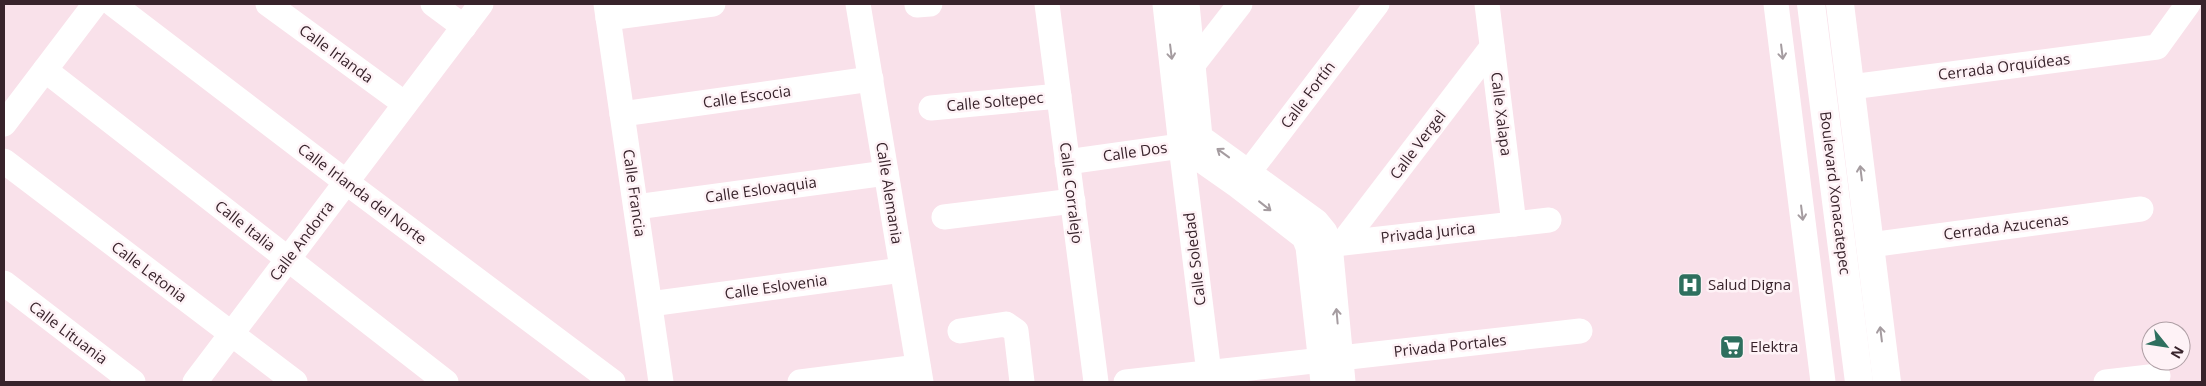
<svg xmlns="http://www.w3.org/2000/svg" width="2206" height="386" viewBox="0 0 2206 386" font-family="'Open Sans',sans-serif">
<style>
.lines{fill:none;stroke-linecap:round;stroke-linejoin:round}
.minor{stroke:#fff;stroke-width:25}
.major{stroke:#fff;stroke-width:28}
.oneway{stroke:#a59ca0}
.labels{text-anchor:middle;stroke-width:5;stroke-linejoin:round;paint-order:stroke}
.street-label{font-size:15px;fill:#38232b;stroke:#fef2f6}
.poi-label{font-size:15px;fill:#38232b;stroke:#fef2f6;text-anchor:start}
</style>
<rect width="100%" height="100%" fill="#f9e1ea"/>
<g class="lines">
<g class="minor">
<path d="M113 4 346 182 613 382"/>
<path d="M268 4 405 104"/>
<path d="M433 4 464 27"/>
<path d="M606 4 661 382"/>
<path d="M858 4 921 382"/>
<path d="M1047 4 1096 382"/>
<path d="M1165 4 1181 146 1238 186 1304 237 1308 247 1323 382"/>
<path d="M1187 4 1200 137 1316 221 1325 232 1330 244 1343 382"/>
<path d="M1487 4 1514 224"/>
<path d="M1776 4 1823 382"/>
<path d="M917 5 930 4"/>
<path d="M608 18 713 4"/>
<path d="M45 70 446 382"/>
<path d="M1188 71 1240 4"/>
<path d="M1851 87 2157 47 2188 4"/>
<path d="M931 108 1059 96"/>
<path d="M622 114 871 79"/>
<path d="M4 124 95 4"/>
<path d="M1181 146 1209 373"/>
<path d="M4 161 295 382"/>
<path d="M1067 162 1181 146 1197 138"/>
<path d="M1239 185 1377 4"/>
<path d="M636 207 886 173"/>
<path d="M944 217 1073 201"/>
<path d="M1343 242 1492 47"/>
<path d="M1335 244 1549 220"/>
<path d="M1870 245 2141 209"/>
<path d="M4 283 133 382"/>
<path d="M650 304 902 270"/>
<path d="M960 331 1006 324 1016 331 1022 382"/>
<path d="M195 382 481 4"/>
<path d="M800 382 918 367"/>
<path d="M1126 382 1580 331"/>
<path d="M2106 382 2158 376"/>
</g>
<g class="major">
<path d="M1811 4 1859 382"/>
<path d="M1840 4 1887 382"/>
</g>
</g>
<defs><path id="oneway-shaft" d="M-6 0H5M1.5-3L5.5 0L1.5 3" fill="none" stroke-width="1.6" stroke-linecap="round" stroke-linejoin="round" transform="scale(1.25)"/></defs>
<g class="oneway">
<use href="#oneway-shaft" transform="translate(1171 52) rotate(83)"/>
<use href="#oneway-shaft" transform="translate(1782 52) rotate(83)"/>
<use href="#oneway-shaft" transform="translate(1223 153) rotate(-144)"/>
<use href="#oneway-shaft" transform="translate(1861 173) rotate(-97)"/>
<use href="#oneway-shaft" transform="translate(1265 206) rotate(38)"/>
<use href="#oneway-shaft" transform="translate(1802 213) rotate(83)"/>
<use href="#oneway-shaft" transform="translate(1337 316) rotate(-95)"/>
<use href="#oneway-shaft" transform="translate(1881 334) rotate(-97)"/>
</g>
<defs>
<symbol id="hospital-square" viewBox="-11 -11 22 22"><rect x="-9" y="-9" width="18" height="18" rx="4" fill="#2e6f5e" stroke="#fef2f6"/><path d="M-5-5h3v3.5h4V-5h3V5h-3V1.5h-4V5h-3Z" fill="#fff"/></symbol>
<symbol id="supermarket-square" viewBox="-11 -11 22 22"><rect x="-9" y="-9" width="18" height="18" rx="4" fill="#2e6f5e" stroke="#fef2f6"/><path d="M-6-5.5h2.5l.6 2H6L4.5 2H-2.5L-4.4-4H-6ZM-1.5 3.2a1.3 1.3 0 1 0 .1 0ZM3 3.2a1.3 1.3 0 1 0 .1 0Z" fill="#fff"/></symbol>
</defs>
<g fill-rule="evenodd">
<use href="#hospital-square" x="1676" y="271" width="28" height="28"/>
<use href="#supermarket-square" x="1718" y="333" width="28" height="28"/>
</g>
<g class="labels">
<g class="street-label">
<text transform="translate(336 54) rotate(36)" y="5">Calle Irlanda</text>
<text transform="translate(2004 67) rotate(-7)" y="5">Cerrada Orquídeas</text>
<text transform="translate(1308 95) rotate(-53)" y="5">Calle Fortín</text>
<text transform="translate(747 97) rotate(-8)" y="5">Calle Escocia</text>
<text transform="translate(995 102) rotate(-5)" y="5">Calle Soltepec</text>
<text transform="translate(1501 114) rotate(83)" y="5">Calle Xalapa</text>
<text transform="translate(1418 145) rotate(-53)" y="5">Calle Vergel</text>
<text transform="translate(1135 152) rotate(-8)" y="5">Calle Dos</text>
<text transform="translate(761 190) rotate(-8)" y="5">Calle Eslovaquia</text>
<text transform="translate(634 193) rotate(82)" y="5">Calle Francia</text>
<text transform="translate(889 193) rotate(81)" y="5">Calle Alemania</text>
<text transform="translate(1071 193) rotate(83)" y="5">Calle Corralejo</text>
<text transform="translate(1835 193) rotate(83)" y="5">Boulevard Xonacatepec</text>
<text transform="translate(362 194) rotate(37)" y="5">Calle Irlanda del Norte</text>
<text transform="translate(245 226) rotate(38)" y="5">Calle Italia</text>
<text transform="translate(2006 227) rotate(-7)" y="5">Cerrada Azucenas</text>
<text transform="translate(1428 233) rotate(-6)" y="5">Privada Jurica</text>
<text transform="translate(302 241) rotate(-53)" y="5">Calle Andorra</text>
<text transform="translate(1195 259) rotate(-97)" y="5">Calle Soledad</text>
<text transform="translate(149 272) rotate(37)" y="5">Calle Letonia</text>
<text transform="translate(776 287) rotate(-8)" y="5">Calle Eslovenia</text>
<text transform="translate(68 333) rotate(37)" y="5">Calle Lituania</text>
<text transform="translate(1450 346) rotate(-6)" y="5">Privada Portales</text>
</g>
<g class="poi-label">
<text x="1708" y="290">Salud Digna</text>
<text x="1750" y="352">Elektra</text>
</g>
</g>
<rect width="2206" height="386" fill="none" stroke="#38232b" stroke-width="10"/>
<g transform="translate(2166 346) rotate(120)"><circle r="24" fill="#fef2f6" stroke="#af9fa5"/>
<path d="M0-4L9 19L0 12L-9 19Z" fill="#2e6f5e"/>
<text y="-8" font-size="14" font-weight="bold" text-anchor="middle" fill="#38232b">N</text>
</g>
</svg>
